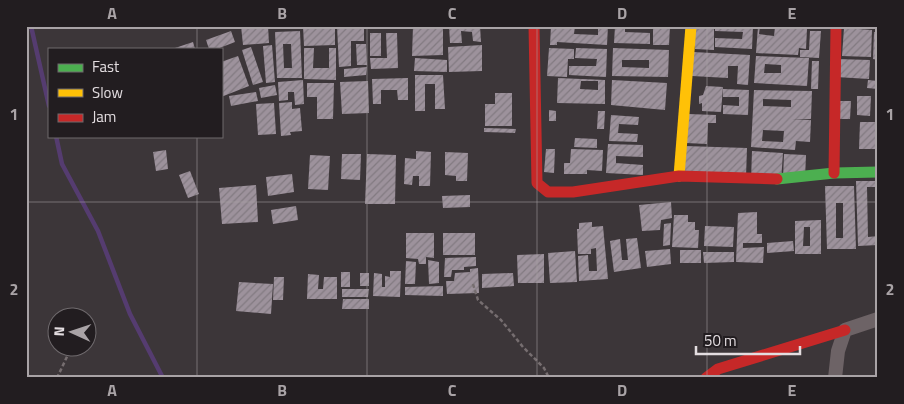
<svg xmlns="http://www.w3.org/2000/svg" width="904" height="404" viewBox="0 0 904 404" font-family="'Titillium Web',sans-serif">
<style>
.lines{fill:none;stroke-linecap:round;stroke-linejoin:round}
.stream{stroke:#553c70;stroke-width:4.5}
.building{fill:url(#building-hatch);fill-rule:evenodd}
.path{stroke:#766e70;stroke-width:2.5;stroke-dasharray:4 2.5;stroke-linecap:butt}
.street{stroke:#6d6366;stroke-width:14}
.fast{stroke:#4caf50;stroke-width:11}
.slow{stroke:#ffc107;stroke-width:11}
.jam{stroke:#c62828;stroke-width:11}
.grid{fill:none;stroke:#a9a3a6;stroke-width:1;stroke-opacity:0.55}
.neatline{fill:none;stroke:#a9a3a6;stroke-width:2}
.grid-label{font-size:16px;text-anchor:middle;font-weight:bold;fill:#a9a3a6}
</style>
<defs>
<pattern id="building-hatch" width="6" height="6" patternUnits="userSpaceOnUse" patternTransform="scale(1.25)"><rect width="6" height="6" fill="#9d929c"/><path d="M-1 1l2-2M0 6l6-6M5 7l2-2" fill="none" stroke="#827a81"/></pattern>
</defs>
<rect width="100%" height="100%" fill="#3c3639"/>
<g class="lines">
<g class="stream">
<path d="M31 26 49 106"/>
<path d="M56 136 62 164 98 231 130 314 163 378"/>
</g>
</g>
<g class="building">
<path d="M241 26H268L269 43 243 45Z"/>
<path d="M303 26H335V45L304 46Z"/>
<path d="M337 26H364V41H351V66L339 67Z"/>
<path d="M413 26H443V55L412 56Z"/>
<path d="M449 26H480L481 42 473 41 472 32 461 31 462 43H450Z"/>
<path d="M551 26H575L574 34 598 35V26H608L607 45 557 42V45H550Z"/>
<path d="M615 26H651V29L625 28V32L650 33V44L614 43Z"/>
<path d="M653 26H670L669 45H653Z"/>
<path d="M695 26H714V50L695 49Z"/>
<path d="M715 26H753L752 49 715 47V38L742 39 743 32 715 31Z"/>
<path d="M758 26H760L759 34 774 36 775 27 807 29 806 49 799 48 798 55 756 53Z"/>
<path d="M844 28 872 30 871 57 842 56Z"/>
<path d="M231 31 235 42 217 49H209L206 40Z"/>
<path d="M300 31 302 78H277L275 32ZM283 44H291L292 68H284Z"/>
<path d="M810 31H821L819 58 800 57V50H809Z"/>
<path d="M874 32H878V60L873 59Z"/>
<rect x="370" y="33" width="11" height="23"/>
<path d="M386 33H397L398 68 371 69 370 58H387Z"/>
<path d="M193 42 195 49H175V48Z"/>
<path d="M356 44H366L367 65H357Z"/>
<path d="M272 45 275 82 266 83 263 46Z"/>
<path d="M482 45V71L449 72 448 47Z"/>
<path d="M251 47 263 82 253 85 242 50Z"/>
<path d="M304 48H314L313 68H329V48H336V80L304 79Z"/>
<path d="M549 48 574 49V59H568L567 77 547 76Z"/>
<path d="M576 48 607 49 606 77 569 75V66H596L597 59 575 58Z"/>
<path d="M613 48 669 50 668 77 612 76ZM622 60H649V68L622 67Z"/>
<path d="M693 52 750 55 748 85 737 84 738 66H728V78L692 76Z"/>
<path d="M238 56 249 86 221 97V62Z"/>
<path d="M756 56 809 58 807 86 754 83ZM765 64 781 65V73H764Z"/>
<path d="M415 58 447 60V72L414 71Z"/>
<path d="M837 59 870 60 869 79 836 77Z"/>
<path d="M812 61H819L818 89H811Z"/>
<path d="M367 67 366 75 344 77V69Z"/>
<path d="M415 75H443L445 109H435V84H425V111H415Z"/>
<path d="M408 78V100H398L397 90H381V104H373L372 79Z"/>
<path d="M558 78 605 80V104L557 103ZM581 81H598V90L580 89Z"/>
<path d="M303 80 304 104 295 105 294 92H288V100L279 101 278 82Z"/>
<path d="M612 80 667 83 665 110 611 105Z"/>
<path d="M868 80 878 81V89L867 88Z"/>
<path d="M368 81 369 113 342 114 340 82Z"/>
<path d="M307 83H334L333 119H317V97H307Z"/>
<path d="M275 85 277 95 261 98 259 88Z"/>
<path d="M706 86 723 87 721 112 702 111V103L699 104V96L703 95Z"/>
<path d="M723 89 749 90 748 115 723 114V105L739 106V97H723Z"/>
<path d="M754 90 812 91 811 119H792L811 120 810 142 796 141 795 150 751 147ZM763 99 791 100V107L763 106ZM763 130 784 131 783 142 762 141Z"/>
<path d="M256 92 258 101 231 106 229 96Z"/>
<path d="M495 93H512V126H485V104H495Z"/>
<path d="M857 96H871L870 116 857 115Z"/>
<path d="M840 101H851L850 119H840Z"/>
<path d="M292 102V109L300 108 302 131 290 132 291 135 281 136 279 103Z"/>
<path d="M274 103 276 134 258 135 256 104Z"/>
<path d="M549 110 556 111V121H549Z"/>
<path d="M598 111H605L604 129H597Z"/>
<path d="M688 114 716 115V123H708L707 144 686 143Z"/>
<path d="M611 115 639 117 638 125 619 124 618 133 638 134 637 142 609 141Z"/>
<path d="M860 122H878V149H859Z"/>
<path d="M484 128 516 129 515 133 484 132Z"/>
<path d="M575 138 597 139V148L574 147Z"/>
<path d="M608 144 643 145V157L616 156V163L643 165V175L606 173Z"/>
<path d="M685 146 747 148 746 177 684 175Z"/>
<path d="M546 149H555L554 173 544 172Z"/>
<path d="M571 149 603 150 602 171 587 170V174H564V163H570Z"/>
<path d="M166 150 168 169 156 171 153 152Z"/>
<path d="M416 151 431 152 430 186H419V176H413L412 185 404 184 405 158 416 159Z"/>
<path d="M752 151 783 153 781 182 751 180Z"/>
<path d="M445 152 468 153 467 181H456V176L445 175Z"/>
<path d="M342 154H361L360 180 341 179Z"/>
<path d="M367 154 396 155 395 204H365Z"/>
<path d="M784 154 806 155 805 179 783 178Z"/>
<path d="M310 155 330 156 328 190 308 189Z"/>
<path d="M190 171 199 194 188 198 179 175Z"/>
<path d="M292 174 294 192 268 196 266 177Z"/>
<path d="M856 181H878V200L876 187H867L868 237 878 236V245L858 246Z"/>
<path d="M256 185 258 222 222 224 219 188Z"/>
<path d="M825 186H854L856 249H827ZM836 203H843V238H836Z"/>
<path d="M470 195V207L443 208 442 196Z"/>
<path d="M671 202 672 218 661 220 660 230 642 231 639 205Z"/>
<path d="M296 206 298 220 273 224 271 210Z"/>
<path d="M757 212V234H762V243H743V248L764 247 763 263 736 262 738 213Z"/>
<path d="M674 215H688V222H695V230H699L698 248 672 247Z"/>
<path d="M821 220V254H795V221ZM804 227H810V246H803Z"/>
<path d="M592 222V227L603 226 608 279 579 281 578 256 588 255 589 271H597L596 248 591 249V254H578L577 229H579V223Z"/>
<path d="M671 223 670 245 663 246 664 224Z"/>
<path d="M705 226 734 227 733 247 704 246Z"/>
<path d="M406 233H434V258L426 257V264H419L418 259 406 258Z"/>
<rect x="443" y="233" width="32" height="22"/>
<path d="M637 238 641 268 614 272 610 241 620 239 622 260H628L626 239Z"/>
<path d="M793 241 794 251 767 253V243Z"/>
<path d="M670 249 671 264 647 267 645 251Z"/>
<rect x="680" y="250" width="21" height="13"/>
<path d="M575 251 577 282 550 283 548 253Z"/>
<path d="M703 252H734V262L704 263Z"/>
<path d="M544 254V283H518L517 255Z"/>
<path d="M476 257V266L464 267V270H452L451 277H444L445 258Z"/>
<path d="M428 260 439 262V283L429 284Z"/>
<path d="M406 261 416 262 415 284H405Z"/>
<path d="M478 268 479 293 447 294 446 281H454L455 273 470 272V269Z"/>
<path d="M390 271H401L400 297 373 296 374 273 382 274V287H385V276L390 277Z"/>
<rect x="341" y="272" width="9" height="15"/>
<rect x="360" y="273" width="9" height="13"/>
<path d="M513 273 514 286 482 288V274Z"/>
<path d="M308 274 319 275 318 289H323L324 277H337V299H307Z"/>
<path d="M274 277H284L283 300H273Z"/>
<path d="M239 282 273 284 271 314 236 311Z"/>
<path d="M443 286V296L405 295V287Z"/>
<path d="M342 289H369L368 297H342Z"/>
<path d="M343 299H369V309H342Z"/>
</g>
<g class="lines">
<g class="path">
<path d="M473 284 478 300 501 320 523 347 544 368 549 378"/>
<path d="M57 378 72 346"/>
</g>
<path class="street" d="M835 378 838 351 845 330 878 319"/>
<path class="fast" d="M777 179 834 173 878 172"/>
<path class="slow" d="M679 176 691 26"/>
<g class="jam">
<path d="M534 26 537 183 548 192H573L679 176 777 179"/>
<path d="M834 173 836 26"/>
<path d="M706 378 718 369 845 330"/>
</g>
</g>
<path class="grid" d="M197 26V49M367 26V378M537 26V378M707 26V378M197 136V378M26 202H878"/>
<rect width="904" height="404" fill="none" stroke="#221d20" stroke-width="55"/>
<rect x="48" y="48" width="175" height="90" fill="#221d20" stroke="#6f6a6d"/>
<rect x="58" y="64" width="25" height="8" fill="#4caf50" stroke="#6f6a6d"/>
<text x="92" y="72" font-size="15" fill="#e3dde0">Fast</text>
<rect x="58" y="89" width="25" height="8" fill="#ffc107" stroke="#6f6a6d"/>
<text x="92" y="98" font-size="15" fill="#e3dde0">Slow</text>
<rect x="58" y="114" width="25" height="8" fill="#c62828" stroke="#6f6a6d"/>
<text x="92" y="122" font-size="15" fill="#e3dde0">Jam</text>
<g transform="translate(72 332) rotate(273)"><circle r="24" fill="#221d20" stroke="#6f6a6d"/>
<path d="M0-4L9 19L0 12L-9 19Z" fill="#a9a3a6"/>
<text y="-8" font-size="14" font-weight="bold" text-anchor="middle" fill="#e3dde0">N</text>
</g>
<path d="M696 346v8h104v-8" fill="none" stroke="#e3dde0" stroke-width="2.5"/>
<text x="704" y="346" font-size="15" fill="#e3dde0" stroke="#221d20" stroke-width="4" paint-order="stroke">50 m</text>
<rect x="28" y="28" width="848" height="348" class="neatline"/>
<g class="grid-label">
<text x="112" y="19">A</text>
<text x="282" y="19">B</text>
<text x="452" y="19">C</text>
<text x="622" y="19">D</text>
<text x="792" y="19">E</text>
<text x="14" y="120">1</text>
<text x="890" y="120">1</text>
<text x="14" y="295">2</text>
<text x="890" y="295">2</text>
<text x="112" y="396">A</text>
<text x="282" y="396">B</text>
<text x="452" y="396">C</text>
<text x="622" y="396">D</text>
<text x="792" y="396">E</text>
</g>
</svg>
